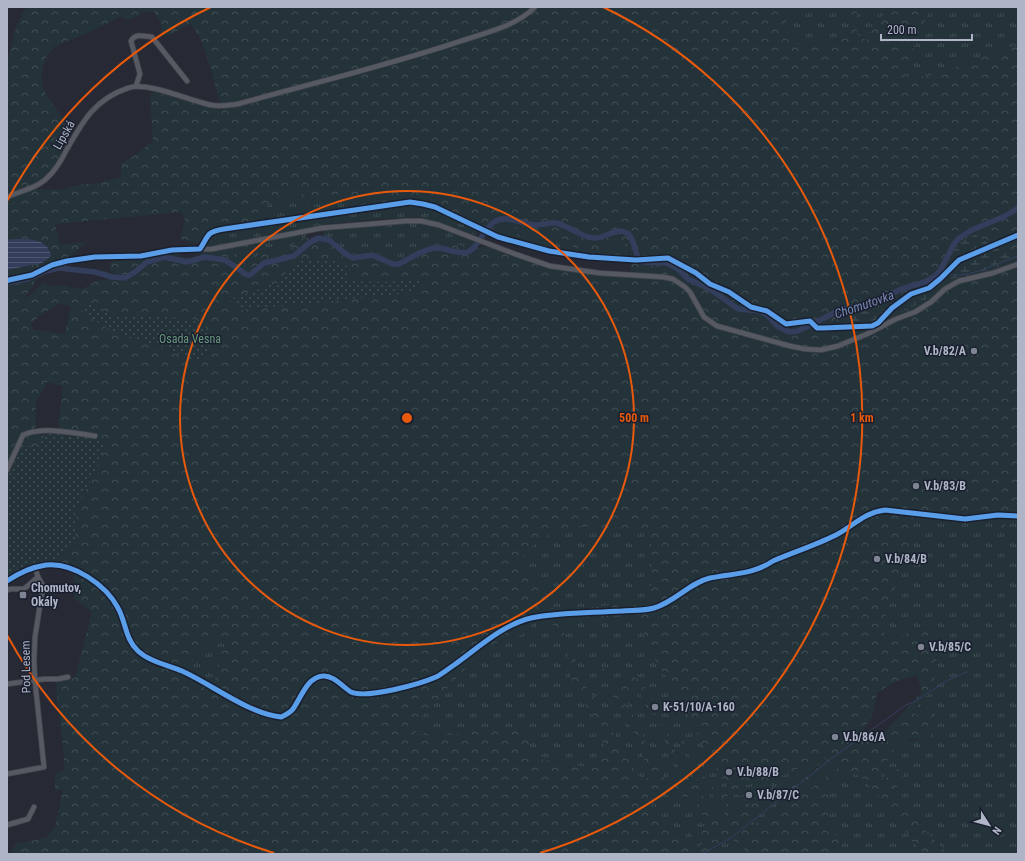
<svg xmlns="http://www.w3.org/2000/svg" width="1025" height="861" viewBox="0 0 1025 861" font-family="'Roboto Condensed',sans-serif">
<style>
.grass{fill:url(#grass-tufts)}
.forest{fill:url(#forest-crowns);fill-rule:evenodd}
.wetland{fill:url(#wetland-marsh)}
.garden{fill:url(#garden-dots)}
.water{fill:url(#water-rules)}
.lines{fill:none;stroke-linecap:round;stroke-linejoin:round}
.stream{stroke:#333e5d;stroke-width:1}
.river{stroke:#333e5d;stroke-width:5.5}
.minor-casing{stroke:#43454d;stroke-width:6}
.minor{stroke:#565962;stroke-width:4.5}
.cycleway-casing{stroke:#1a1f2f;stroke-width:8}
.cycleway{stroke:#5a9eea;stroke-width:5}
.ring{fill:none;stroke:#e8590c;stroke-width:2}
.poi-dot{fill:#7f8493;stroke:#1a1f2f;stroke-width:1.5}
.labels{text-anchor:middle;stroke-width:3;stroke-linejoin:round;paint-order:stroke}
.street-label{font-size:12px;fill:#afb4c6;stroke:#1a1f2f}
.park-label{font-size:12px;fill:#66977a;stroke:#1a1f2f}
.poi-label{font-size:12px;font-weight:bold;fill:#afb4c6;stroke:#1a1f2f;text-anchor:start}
.water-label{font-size:13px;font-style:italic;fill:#7686af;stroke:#1a1f2f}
.centre{fill:#e8590c;stroke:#1a1f2f;stroke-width:2}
.ring-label{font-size:12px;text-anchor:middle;font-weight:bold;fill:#e8590c;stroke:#1a1f2f;stroke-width:3;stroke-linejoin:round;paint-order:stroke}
</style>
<defs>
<pattern id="grass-tufts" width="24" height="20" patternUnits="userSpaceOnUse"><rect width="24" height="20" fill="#24333a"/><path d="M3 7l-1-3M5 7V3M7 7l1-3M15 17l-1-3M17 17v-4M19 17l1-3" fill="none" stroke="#414e55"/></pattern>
<pattern id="forest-crowns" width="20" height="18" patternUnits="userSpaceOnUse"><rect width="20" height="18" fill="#24333a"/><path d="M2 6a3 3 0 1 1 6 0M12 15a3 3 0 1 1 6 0" fill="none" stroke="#414e55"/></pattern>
<pattern id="wetland-marsh" width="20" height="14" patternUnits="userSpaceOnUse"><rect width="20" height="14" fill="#24333a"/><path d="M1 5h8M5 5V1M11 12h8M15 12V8" fill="none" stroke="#414e55"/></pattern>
<pattern id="garden-dots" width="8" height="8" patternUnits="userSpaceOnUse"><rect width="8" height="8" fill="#24333a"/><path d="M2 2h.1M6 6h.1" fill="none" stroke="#414e55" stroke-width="1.8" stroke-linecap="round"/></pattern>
<pattern id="water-rules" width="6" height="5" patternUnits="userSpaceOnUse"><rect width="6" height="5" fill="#333e5d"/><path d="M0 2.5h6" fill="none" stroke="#4e5873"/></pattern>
</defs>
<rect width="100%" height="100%" fill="#272a34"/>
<g class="grass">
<path d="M794 7H852L851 36C844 39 807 46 801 45 789 43 784 28 787 18 788 14 791 10 794 7Z"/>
<path d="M857 7H891L890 11 878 19 871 38 865 40 857 34Z"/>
<path d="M931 7H1017L1018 45 974 59 937 75 907 78 905 74V67Z"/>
<path d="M301 188 306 199 311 205 327 197 344 198 352 196 369 198 370 206 285 219 283 218 282 219 274 221 263 217C263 208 270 202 275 196H284L287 198 292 190Z"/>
<path d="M393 205C402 205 412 204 421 205 432 206 472 223 477 232L476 235 419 217 375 219 327 224 206 248 208 236 216 231Z"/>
<path d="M413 222 440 228 480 242 478 248 457 245H441L418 250 401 267H397L392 265V262L378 254 356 256 323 237V231L326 230Z"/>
<path d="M500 225 518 229 520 236 523 237 531 235 544 238 555 236 561 238 583 249 601 250 618 241H626L630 256C623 258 616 257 609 257 570 256 526 248 490 232L493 229Z"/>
<path d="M308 233 302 240 296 242 292 248 264 251 245 265 234 256 233 252 236 247Z"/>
<path d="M916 516 962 522 993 520 1000 529 1004 527 1011 519 1018 520V854H948L910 815 903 810 893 799 894 793 905 771 888 776 883 781 881 774 893 751 898 744 904 740 927 741 932 733 913 712 923 699 934 689 939 629 923 627 890 639H884L886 616 891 597 897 582 912 518Z"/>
<path d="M580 526C598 527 616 533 634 532 640 532 644 530 649 533 654 544 653 591 647 602L572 609H555L550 607C546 587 534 581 519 568L516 564 531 547 553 531 570 527Z"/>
<path d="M636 613 639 614 638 618 653 656 661 670 675 688 690 720 727 786C721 791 715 788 708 785L704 775V783L700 784 691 780 680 757 656 717 654 711 657 708V703L652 699 636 677 626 676 623 679 615 683 609 679 604 668 602 669 615 701 637 738 641 742C639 755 648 764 654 775L649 778 641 780 633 767 629 755 603 718 593 696 584 685 573 653 559 622C564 617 574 615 581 616 583 616 585 618 587 618 593 620 603 618 610 617L611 614Z"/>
<path d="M541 621H550L566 645 568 653 567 666 576 690 595 719 596 730 604 745 600 763 598 766 586 767 534 758 529 753V740L509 728 477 730 452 735 429 736 415 734 422 716 480 653 509 636 527 632 531 627Z"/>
<path d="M220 637H228L218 661 219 667 214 682 212 683 186 670V668L195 658 197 648 214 641Z"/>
<path d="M636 687 639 690 648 711 652 710 671 755 683 773 686 782 675 786 668 784 647 746 625 698 626 691 631 688Z"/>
<path d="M821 759H827L800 780 790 782 777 790 772 788 768 783 769 780 774 777 784 774 797 769 803 765Z"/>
<path d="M836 760 838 763 837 769 800 797 778 818 769 821 753 823 752 819 763 813 774 804 792 793 806 781Z"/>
<path d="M847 767 865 781 889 807 909 835 910 839 925 854H842L841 841 830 831C826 809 823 778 847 767Z"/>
<path d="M765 780 768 782 766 785 770 791 765 798 755 802 742 788 743 786Z"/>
<path d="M700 790 711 792 726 816 721 818C714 810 707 801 700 792Z"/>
<path d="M654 791 677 797 698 796 699 799 698 804 710 817 711 823C704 827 696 828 690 834L692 835 710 836V838L700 846 690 849 687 847 656 809 648 796 650 793Z"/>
<path d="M735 794 744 797 750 804 748 808C738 813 724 811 724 797Z"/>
<path d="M729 832 732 841 751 854H713C718 846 722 838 729 832Z"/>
</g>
<g class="forest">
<path d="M29 7H531C515 24 487 30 465 37 391 62 313 80 237 101L223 104 220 102C213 79 206 42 191 24 182 27 175 34 165 36L162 33 161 24 154 12 147 11 129 20 122 17H119C105 25 90 32 75 38 66 42 54 44 49 53 45 58 44 64 42 70 38 92 53 102 63 119 69 129 67 135 64 145 53 178 37 183 7 194V62L15 31 24 10Z"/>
<path d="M538 7H794C791 10 788 14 787 18 784 28 789 43 801 45 807 46 844 39 850 36L852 7H857V34L865 40 871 38V27L878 19 890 11 891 7H931L905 67V74L907 78 937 75 974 59 1018 45V262L993 272 959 279 922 307 867 333 837 344 821 348H805L717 325 709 320 679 281 631 274 630 252 626 241H618L601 250 577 248 571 246 566 240 555 236 544 238 531 235 522 237 518 229C508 226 497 223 490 232L474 228 453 216 422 205H393L370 208 369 198 352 196 344 198 327 197 323 198 319 203 314 205 308 203 301 188 292 190 290 191V198C285 198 281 196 275 196L267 206 263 214 266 224 216 231 208 236 206 245 180 239 185 219 181 212 55 224 60 245 87 242 70 256 32 272 7 277V270L42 263 50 250 42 243 7 240V200L34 189 60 190 78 185 100 183 121 177 122 163 137 154 153 141 150 94 155 92 210 108 223 109 238 106 435 52 510 26 523 20Z"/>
<path d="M304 237 310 239 323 238 356 256 368 254 397 267H401L410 256 418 250 441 245H457L478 248 488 246 550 267 672 280 689 293 703 318 716 328 789 348 821 351 915 313 953 285 1018 265V514L965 517 885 508 876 509 857 519 836 533 772 559 752 570 709 577 672 598 653 607 552 613 509 624 436 675 411 684 362 693 353 691 329 675 313 678 291 709 281 715 261 711 153 658C149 656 144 653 140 650 128 640 127 623 121 609 113 591 97 579 79 571 69 567 61 563 50 563L71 547 78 506 101 459 106 443 58 430 63 386 47 382 36 402 35 433 45 436 38 449 7 462V287L37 278 24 299 32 294 42 284 45 283 52 287 64 285 69 287 83 289 96 281 116 278C112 268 107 273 112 259L141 258 178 251 179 257 191 258 193 262 200 257 201 252 236 247 233 252 234 256 246 265 264 251 292 248 296 241H300ZM425 280 410 293 240 310 228 300 277 283 347 281 382 282ZM86 302 117 316 142 314 175 318 192 319 190 361 166 348 129 338ZM60 303 71 306 65 334 33 330 31 324 39 316ZM580 526C598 527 616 533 634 532 640 532 644 530 649 533 654 544 653 591 647 602L572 609H555L550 607C546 587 534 581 519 568L516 564 531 547 553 531 570 527ZM220 637H228L218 661 219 667 214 682 212 683 186 670V668L195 658 197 648 214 641Z"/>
<path d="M877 512H885L942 518 998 516 1018 517V520L1011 519 1004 527 999 529 993 520 962 522 916 516 913 518 911 539 907 562 891 597 886 616 884 639C903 640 917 623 939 628L934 689 923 699 913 712 918 716 922 708 928 707 935 711C935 722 934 731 927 741 920 740 912 737 905 740 895 743 885 765 881 774L883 781 886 779 890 772 899 768 905 771 894 793V799L903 810 910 815 948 854H925L910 839 909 835C893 817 869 773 843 769 824 785 826 808 830 830 841 838 841 841 842 854H751L735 843 729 833C722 838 719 847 713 854H10L16 844 46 838 55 827 63 790 55 789V774L64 771C65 741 57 711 56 681L75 678 92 612 74 598 73 572 89 579 110 598 138 653 182 673 260 714 287 716 307 688 315 681 322 678 328 679 351 694 362 696 412 687 438 678 510 627 530 620 552 617 665 606C680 598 691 586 708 581 732 573 751 578 774 562L838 536 859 522ZM636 613 639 614 638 618 653 656 661 670 675 688 705 749 727 786C721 792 713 788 707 784L704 775 679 733 677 735 703 779 704 783 700 784 691 780 689 773 666 735 660 718 656 717 654 711 659 703C646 699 642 672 626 676L623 679 615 683 609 679 604 668 602 669 615 701 637 738 641 742C639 755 648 764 654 775L649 778 640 780 633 767 629 755 603 718 593 696 584 685 573 653 559 622C564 617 574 615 581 616 583 616 585 618 587 618 594 620 603 618 610 617L611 614ZM541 621H550L566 645 568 653 566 666 576 690 595 719 596 730 604 745 601 759 598 766 586 767 534 758 529 753V740L523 730 509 728 486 729 452 735 429 736 415 734 422 716 480 653 509 636 516 638C525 633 532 626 541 621ZM917 675 922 692 887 730 883 733 864 737 862 732 872 716 877 693C891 683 900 679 917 675ZM636 687 639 690 648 711 652 710C657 725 664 740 671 754 675 763 685 773 686 782L676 786 668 784 647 746 625 698 626 691 631 688ZM821 759H827L815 770 801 780 790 782 777 790 772 787 769 782 770 780 774 777 784 775 797 769 803 765ZM836 761 838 763 837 769 800 797 778 818 769 821 753 823 752 819 763 813 774 804 792 793 806 781ZM765 780 767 782 766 785 770 791 765 798 755 802 751 798 750 791H744L742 788 743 786ZM704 790 711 792 726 816 723 818H721C714 810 707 801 700 792L701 790ZM654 791 677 797 698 796C701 803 696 807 703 815L710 817 711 822C704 827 696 829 689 834L692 835 710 836V838L700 846 690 849 687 847 656 809 648 797 650 793ZM735 794 744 797 750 804 748 808C738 813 724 811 724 797Z"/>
</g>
<g class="wetland">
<path d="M976 235 992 246 1017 257 987 270 951 279 945 278 940 275C949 260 957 237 976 235Z"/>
<path d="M927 287 931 294 924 301 869 327 851 320 848 316 871 309 906 293Z"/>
</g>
<g class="garden">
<path d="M327 259 350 267 348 281 382 282 425 280 423 285 410 293 240 310 228 300 277 283 295 262Z"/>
<path d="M86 302 117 316 142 314 175 318 192 319 204 323 210 338V348L208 356 200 362 190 361 166 347 129 338 106 328 81 310Z"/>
<path d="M49 432 104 439 106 444 101 459 78 506 76 518 75 541 71 547 50 563 29 565 7 577V474L12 464 7 462 18 441 37 449 45 436Z"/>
</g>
<path class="water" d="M16 239C31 239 48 239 51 256L42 263 7 270V240Z"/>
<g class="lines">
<g class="stream">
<path d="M940 271 944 273"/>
<path d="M948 274C966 280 1000 262 1018 256"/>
<path d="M702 854 731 838 832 758 906 705 916 701 946 681 967 672"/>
</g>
<path class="river" d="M7 283 27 279 46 271 59 268 95 272 112 277 125 278 135 272 147 262 164 257 187 262 205 257 225 260 247 275H250L264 263 294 256 309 243 318 238 329 240 346 254 353 258 372 255 393 264H399C409 259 427 247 438 248 447 248 458 255 468 252 478 248 484 228 494 222 509 213 523 226 538 225 544 225 550 222 556 223 569 226 579 236 593 238 604 239 615 228 625 232 637 237 632 257 644 262L667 263 678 269 688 279 710 289 738 309 760 311 768 316 777 326 789 332 798 331 840 310 868 304 902 289 925 282 934 277 940 271 954 244 959 238 972 230 1005 216 1018 208"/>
<defs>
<g id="minor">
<path d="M136 86 140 74 131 41C135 33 144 36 152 37L187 81"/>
<path d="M7 197C20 191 38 188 48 177 56 170 62 159 67 149 83 121 95 99 128 88 148 81 189 101 211 105 220 107 229 105 238 104 313 83 390 65 464 40 488 32 516 26 535 7"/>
<path d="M7 281 9 280 32 275 52 265 95 257 141 256 172 250 212 249 322 228 406 221H421L439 225 515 254 550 266 599 273 663 277 673 279 685 287 690 292 704 317 717 326 790 346 805 349 821 350 838 346 867 334 896 319 915 312 931 302 945 289 959 281 993 273 1018 264"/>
<path d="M7 470 23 435C43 426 74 433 95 436"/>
<path d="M7 581C19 573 32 567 46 565 73 562 106 585 118 608 126 622 125 639 138 651 150 662 168 665 182 671 213 685 247 713 281 717 285 715 290 713 293 709 301 698 307 677 323 676 333 675 343 687 351 692 367 699 420 684 436 677 442 674 448 669 454 665 478 648 502 625 531 618 560 612 591 613 621 611 632 610 644 611 654 608 675 602 689 583 710 578 734 573 752 575 773 561 794 552 816 545 836 535 853 526 865 512 885 510L965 519 998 515 1018 516"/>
<path d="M7 590 11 589H24L38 577"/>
<path d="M7 684 45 679H58L68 677"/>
<path d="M7 774 44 767 35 681 34 660 35 637 43 586 38 577 35 567"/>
<path d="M7 825 28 819 34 807"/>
</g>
</defs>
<use href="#minor" class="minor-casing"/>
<use href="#minor" class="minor"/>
<defs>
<g id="cycleway">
<path d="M7 281 9 280 32 275 52 265 67 261 95 257 141 256 172 250 200 249C209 235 206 232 224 229L410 202 423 204 435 207 498 237 549 251 589 257 636 260 668 258 696 273 710 284 729 292 751 307 767 311 786 324 810 321 817 328H823L872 326 878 323 892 308 911 294 929 288 940 279 959 260 1018 235"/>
<path d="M7 581C19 573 32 567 46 565 73 562 106 585 118 608 126 622 125 639 138 651 150 662 168 665 182 671 213 685 247 713 281 717 285 715 290 713 293 709 301 698 307 677 323 676 333 675 343 687 351 692 367 699 420 684 436 677 442 674 448 669 454 665 478 648 502 625 531 618 560 612 591 613 621 611 632 610 644 611 654 608 675 602 689 583 710 578 734 573 752 575 773 561 794 552 816 545 836 535 853 526 865 512 885 510L965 519 998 515 1018 516"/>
</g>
</defs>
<use href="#cycleway" class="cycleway-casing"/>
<use href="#cycleway" class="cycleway"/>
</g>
<g class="ring">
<circle cx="407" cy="418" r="227"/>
<path d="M274 853A455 455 0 0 1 7 635M7 201A455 455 0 0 1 211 7M603 7A455 455 0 0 1 540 853"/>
</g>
<g class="poi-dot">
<circle cx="974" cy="351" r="4"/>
<circle cx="916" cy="486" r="4"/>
<circle cx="877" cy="559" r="4"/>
<rect x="19" y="591" width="8" height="8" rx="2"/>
<circle cx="921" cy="647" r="4"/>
<circle cx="655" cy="707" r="4"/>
<circle cx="835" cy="737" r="4"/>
<circle cx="729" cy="772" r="4"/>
<circle cx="749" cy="795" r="4"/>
</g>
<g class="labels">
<g class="street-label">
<text transform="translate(64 135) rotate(-60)" y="4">Lipská</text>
<text transform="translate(26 667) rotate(-91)" y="4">Pod Lesem</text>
</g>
<g class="park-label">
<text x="190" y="343">Osada Vesna</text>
</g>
<g class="poi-label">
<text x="966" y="355" text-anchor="end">V.b/82/A</text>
<text x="924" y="490">V.b/83/B</text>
<text x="885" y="563">V.b/84/B</text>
<text x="31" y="592">Chomutov,<tspan x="31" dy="14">Okály</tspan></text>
<text x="929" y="651">V.b/85/C</text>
<text x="663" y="711">K-51/10/A-160</text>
<text x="843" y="741">V.b/86/A</text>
<text x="737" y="776">V.b/88/B</text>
<text x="757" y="799">V.b/87/C</text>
</g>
<g class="water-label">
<text transform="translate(864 304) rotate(-19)" y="5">Chomutovka</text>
</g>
</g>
<circle cx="407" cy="418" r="6" class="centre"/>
<g class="ring-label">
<text x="634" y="422">500 m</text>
<text x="862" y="422">1 km</text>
</g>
<rect width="1025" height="861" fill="none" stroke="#afb4c6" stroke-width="16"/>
<g transform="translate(989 825) rotate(126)" stroke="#1a1f2f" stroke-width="3" paint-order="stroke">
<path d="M0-3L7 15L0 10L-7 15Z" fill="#afb4c6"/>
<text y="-6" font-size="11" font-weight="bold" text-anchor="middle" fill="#afb4c6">N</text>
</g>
<path d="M881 34v6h91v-6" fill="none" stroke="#afb4c6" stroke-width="2"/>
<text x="887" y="34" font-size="12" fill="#afb4c6" stroke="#1a1f2f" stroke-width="3" paint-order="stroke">200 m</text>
</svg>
